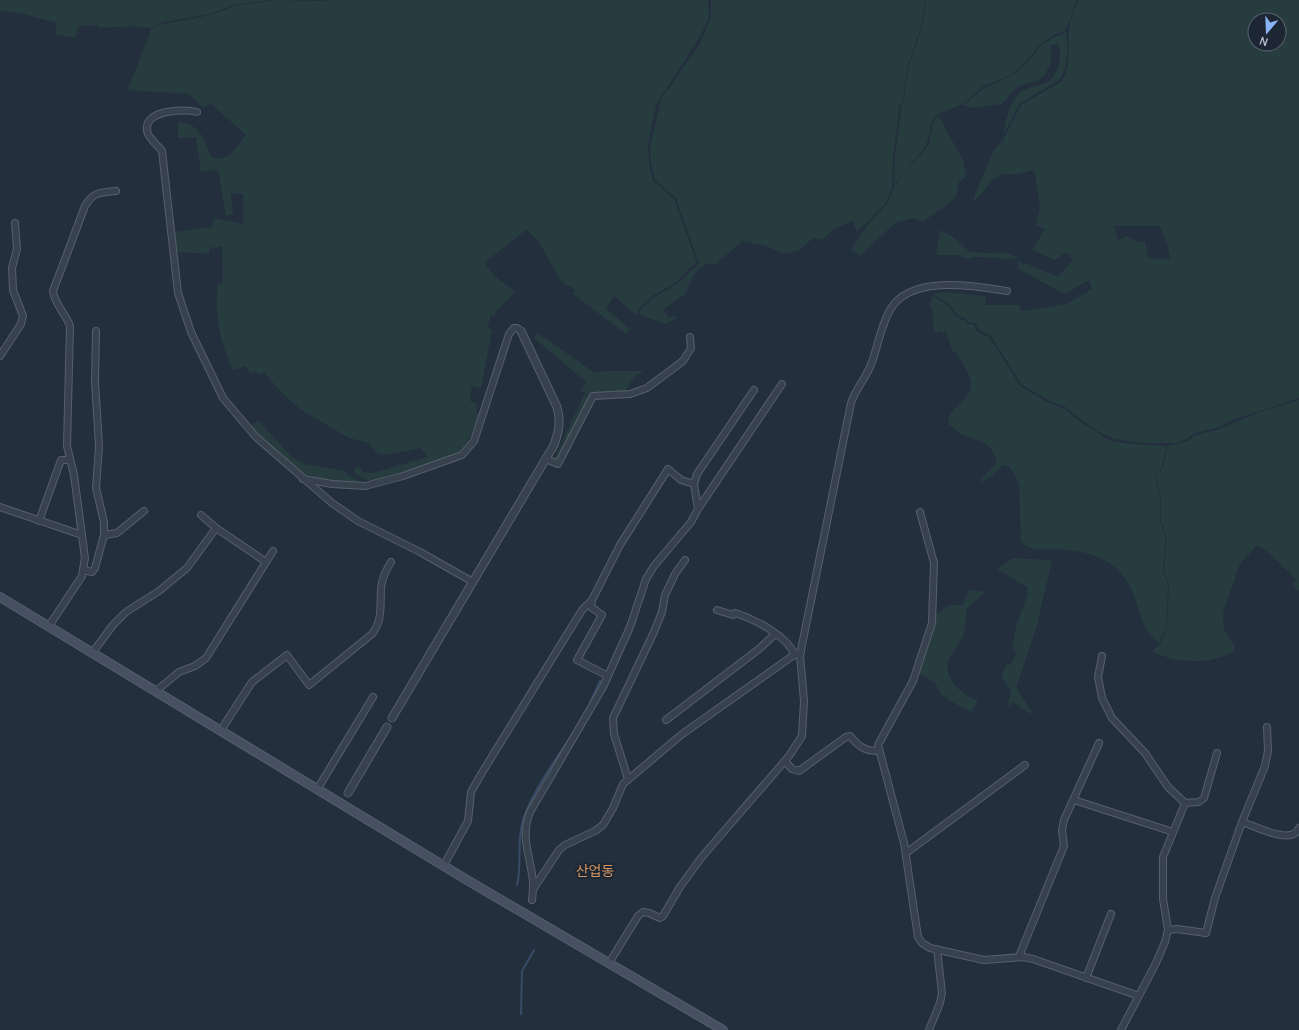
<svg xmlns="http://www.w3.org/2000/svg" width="1299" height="1030" viewBox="0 0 1299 1030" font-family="Manrope,'Noto Sans KR',sans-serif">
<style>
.green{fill:#263c3f;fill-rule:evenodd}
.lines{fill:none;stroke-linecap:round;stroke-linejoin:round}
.stream{stroke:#394c67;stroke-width:2}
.minor-casing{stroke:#565f6c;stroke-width:8}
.tertiary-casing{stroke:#565f6c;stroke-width:9}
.secondary-casing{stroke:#565f6c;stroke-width:10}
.minor{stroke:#38414e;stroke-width:6}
.tertiary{stroke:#38414e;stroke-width:7}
.secondary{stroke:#465061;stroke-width:8}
.labels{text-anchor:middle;stroke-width:4;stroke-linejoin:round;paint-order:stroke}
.quarter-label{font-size:14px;fill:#d59563;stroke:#1d2633}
</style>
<rect width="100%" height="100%" fill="#242f3e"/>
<g class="green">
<path d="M0 0H271L233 5 211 14 164 22 150 28 138 26 99 28 97 25 79 26 75 38 55 34 57 23 27 15 0 10Z"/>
<path d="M276 0 321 1 332 0H708L709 17 701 35 656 105 648 146 649 163 653 181 674 199 697 263C689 268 683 276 676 282 658 294 647 295 636 315L614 296 606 308 630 329 626 334 573 294 575 290 561 281 540 244 527 229 484 263 496 277 515 292C508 301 499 305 494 316L491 315 487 328 492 330 481 388 472 386 470 401 477 404 476 412 480 413C475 425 469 443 460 451 447 461 393 481 376 481 369 482 359 477 354 472L355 468 358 466 363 472 373 473 427 457 421 448 387 455 379 454 368 443 349 438 300 409 279 390 264 372 259 375 255 371 250 374 246 366 233 370C220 345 214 312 218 284L223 282 222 246 210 248 209 254 176 252 174 232 212 227 214 218 243 224V194L231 193 233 214 226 216 218 170 201 171 196 137 178 138V122C201 124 204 139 211 157 228 163 237 147 246 135L210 103 204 108 188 94 127 90 134 74 151 29 154 26 211 15 234 6Z"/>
<path d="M711 0H924V14L921 26 907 68 903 100 898 108 899 113 893 157 892 186 889 196 886 203 857 232 853 221 834 229 822 240 814 237 798 251 784 254 766 246 742 241 715 265 706 264 699 269 691 280 685 294 663 310 669 318 675 315 677 318 665 324 639 314C648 297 663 294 678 283 685 277 691 270 699 264L676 198 655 180 651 163 650 147 661 99 698 47 703 36 711 17Z"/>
<path d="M925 0H1077L1066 30 1052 36 1041 44 1020 68 1011 75 982 87 963 104 938 114 932 121 927 143 923 150 894 184 895 157 901 112 900 108 904 100 908 68 922 27 925 14Z"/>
<path d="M1079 0H1299V398L1297 399 1235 419 1216 428 1195 433 1187 439 1176 443H1144L1114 439 1095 430 1064 406 1052 402 1022 385 991 336 979 330 975 323 968 322 965 318 958 316 948 303 933 294 943 292 986 296 985 305H1019L1021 311 1067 304 1092 289 1089 280 1065 294 1018 269 1017 259 975 257 968 259 957 255H936L940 230 953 237 970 252 1012 254 1021 263 1028 264 1058 277 1073 260 1066 252 1055 260 1032 250 1045 229 1036 225 1040 207 1034 170 1017 174H1003L993 180 974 202V197L994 149 1003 140 1021 105 1061 82C1072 66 1067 49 1069 30 1070 20 1074 8 1079 0ZM1255 20H1279V44H1255ZM1114 226H1160L1167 243 1170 258 1149 259 1145 242H1138L1127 236 1118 240Z"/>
<path d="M1066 32C1068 48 1069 67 1059 80L1019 104 1004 134C1006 119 1009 101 1022 91 1029 87 1038 86 1046 83 1058 77 1063 56 1058 44L1051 45V62L1045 75 1039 80 1018 86 1002 104 972 108 963 105 983 89 1011 76 1021 69 1042 45 1053 38Z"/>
<path d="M939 116 946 130 963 160 966 176 959 182 956 196 950 202 923 222 914 218 895 223 860 256 851 249 870 222 887 204 894 187 902 175 924 151 929 143 933 122Z"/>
<path d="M933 296 947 305 957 318 964 320 967 324 974 325 977 332 989 337 1021 387 1051 404 1063 408 1082 423 1111 441 1131 444 1167 446 1161 469 1155 475 1160 499V521L1166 538 1163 569 1168 586 1166 629 1159 643C1143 632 1141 616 1135 598 1120 553 1077 547 1036 550L1030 548 1021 542 1019 484 1010 467 1003 465 993 475 982 482 980 480 997 462C992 442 979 441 963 435 957 433 954 427 948 424 947 407 974 400 971 382 969 371 960 361 956 352H953L946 332 939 331 936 334 934 331 932 308 929 305Z"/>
<path d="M538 333 595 373 604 371H643L634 378 624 392 593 394 557 460 554 459 585 393 581 390 586 382 534 338Z"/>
<path d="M1299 400V591L1292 585 1296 579 1269 553 1257 545 1240 564 1223 613 1224 630 1234 644V651C1208 666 1179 663 1152 652L1160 644 1167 629 1169 586 1164 569 1167 538 1161 521V499L1156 475 1162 470 1168 446 1188 441 1196 435 1217 430 1257 413Z"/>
<path d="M258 420 291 456 304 464 346 471V474L363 483C345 482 323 482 305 475 289 469 262 440 251 426Z"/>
<path d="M1013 558 1052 560 1037 625 1016 688 1033 713H1029L1013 702 1009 707 1008 705 1011 690 1001 677 1007 664H1011L1017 653 1012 648 1016 627 1027 596 1028 588 997 569Z"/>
<path d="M969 590 986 592 967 608C966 617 966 627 963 635 959 645 951 653 948 663 944 680 964 696 978 701L971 712 954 703 941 694 935 683 918 673 935 626 936 614 950 605H963Z"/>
</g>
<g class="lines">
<g class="stream">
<path d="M590 703 600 681"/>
<path d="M517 885C522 865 517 845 522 824 529 796 557 758 573 733"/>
<path d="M521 1014 522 971 534 950"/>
</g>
<defs>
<g id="minor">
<path d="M197 112C184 108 139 110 148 134 151 140 158 146 162 151L178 293 191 332 223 398 256 437 332 503 358 521 420 552 473 582"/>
<path d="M0 356 21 324 23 316 13 290 12 268 17 249 15 223"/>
<path d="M546 459 558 464 593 396 630 394 647 388 683 361 691 348 690 337"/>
<path d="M303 479 332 484 365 486 403 476 462 455 474 441 509 334 514 328H517L521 331"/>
<path d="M0 507 82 535"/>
<path d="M698 509 782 384"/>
<path d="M920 512 934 563 932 623 913 681 878 745 904 843 918 937 922 943 930 948 984 960 1023 957 1033 959 1139 996"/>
<path d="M201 515 216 528 266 562"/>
<path d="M39 521 61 460H69"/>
<path d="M104 535 117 533 144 511"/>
<path d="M83 570 92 572 95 568 104 535V522L96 488 99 446 95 382 96 331"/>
<path d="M592 600 591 607 602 615 577 660 608 676"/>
<path d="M717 610 733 615 735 613C755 619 787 636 795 655"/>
<path d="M49 626 82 576 85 558 74 475 67 446 70 326C66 314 54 303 53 291L85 206C94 191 100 193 116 191"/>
<path d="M93 652 113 625 126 612 159 591 187 568 216 528"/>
<path d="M1102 656 1098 677 1102 698 1112 718 1145 753 1168 787 1185 803 1199 802 1204 798 1217 753"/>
<path d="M156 691 179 672 195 666 206 658 273 551"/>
<path d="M666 720 759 649 775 634"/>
<path d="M221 730 252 682 287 655 309 685 372 634C383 620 380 604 381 588 382 578 386 570 391 562"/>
<path d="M785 761 792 769 799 771 846 737 850 736C859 747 865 751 879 751"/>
<path d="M628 779 614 734 613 718 654 632 662 612 665 595 675 574 685 560"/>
<path d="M318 788 373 697"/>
<path d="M1074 800 1173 832"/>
<path d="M1242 822C1255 826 1292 846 1299 828"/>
<path d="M906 853 1025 765"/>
<path d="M444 865 468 821 471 792 480 776 582 610 592 600 620 545 668 469 681 480 694 484"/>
<path d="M534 888 559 850 565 845 595 831 603 825 613 808 623 784 681 735 791 657 801 652"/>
<path d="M532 900C533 893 533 887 533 881 530 855 520 837 530 812L603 687 630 627 646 579 654 566 691 522 698 509 694 484 697 474 754 390"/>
<path d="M1168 930 1177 929 1206 933 1215 898 1242 822 1265 766 1268 751 1267 727"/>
<path d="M1023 957 1020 954 1064 846 1062 830 1064 820 1099 743"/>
<path d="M609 963 638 916 643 912 649 913 660 918 663 916 680 887 701 858 789 756 802 736 804 701 800 655 851 403C856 388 867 377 872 362 878 345 881 326 890 310 910 274 975 286 1007 291"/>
<path d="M1086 978 1111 914"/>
<path d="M929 1030 940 1003 942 993 937 949"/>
<path d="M1121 1030 1156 963 1165 942 1168 930 1163 899V857L1185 803"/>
</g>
<g id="tertiary">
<path d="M392 718 554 445C559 431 561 421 557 407L521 331"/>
<path d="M348 793 387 727"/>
</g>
<path id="secondary" d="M0 597 467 880 723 1030"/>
</defs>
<use href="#minor" class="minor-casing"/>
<use href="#tertiary" class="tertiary-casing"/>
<use href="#secondary" class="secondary-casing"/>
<use href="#minor" class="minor"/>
<use href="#tertiary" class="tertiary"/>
<use href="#secondary" class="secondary"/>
</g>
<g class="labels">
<g class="quarter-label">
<text x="595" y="876">산업동</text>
</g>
</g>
<g transform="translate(1267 32) rotate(199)"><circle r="19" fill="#1d2633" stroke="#59626f"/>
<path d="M0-3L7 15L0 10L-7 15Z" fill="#8ab4f8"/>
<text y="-6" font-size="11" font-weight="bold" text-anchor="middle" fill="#b4bcc9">N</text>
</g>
</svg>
